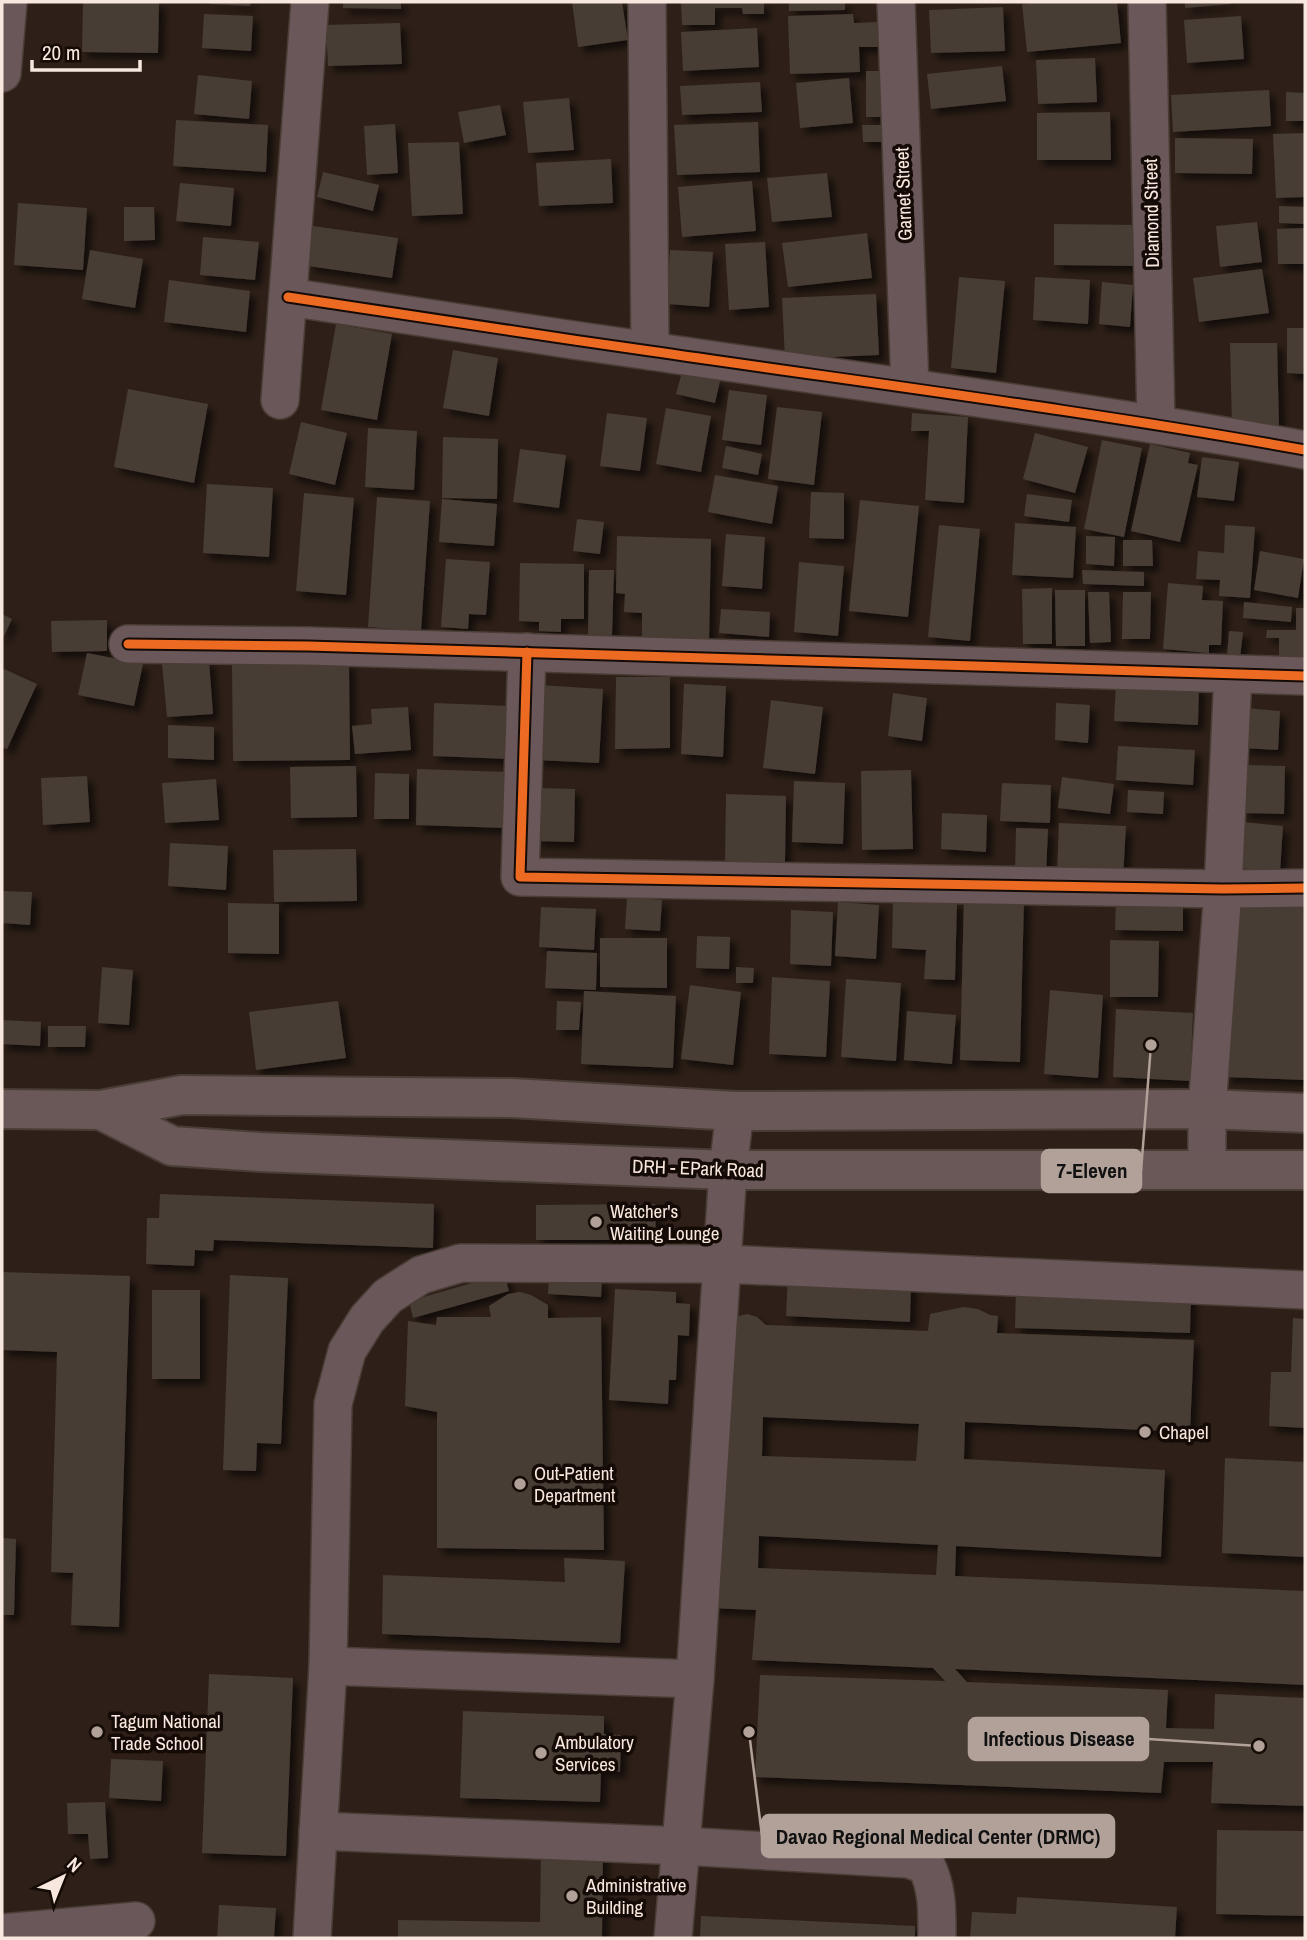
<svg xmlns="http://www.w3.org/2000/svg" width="1307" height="1940" viewBox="0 0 1307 1940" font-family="'Archivo Narrow',sans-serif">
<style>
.building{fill:#473c35;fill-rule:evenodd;filter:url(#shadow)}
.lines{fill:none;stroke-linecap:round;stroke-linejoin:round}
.minor-casing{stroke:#493d35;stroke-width:40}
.major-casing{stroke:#493d35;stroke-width:42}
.minor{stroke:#6a5759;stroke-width:37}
.major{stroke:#6a5758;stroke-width:38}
.cycleway-casing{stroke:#150b06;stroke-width:13}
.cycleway{stroke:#ed6a23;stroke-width:9}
.poi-dot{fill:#b1a199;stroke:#150b06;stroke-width:2.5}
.labels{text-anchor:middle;stroke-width:7;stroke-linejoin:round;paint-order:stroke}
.street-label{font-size:19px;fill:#f8e7de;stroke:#150b06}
.poi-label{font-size:19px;fill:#f8e7de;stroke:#150b06;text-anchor:start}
.leader{fill:none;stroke:#b1a199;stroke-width:2.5}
.callout-dot{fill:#b1a199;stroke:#150b06;stroke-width:2.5}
.callout{fill:#b1a199;stroke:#b1a199;stroke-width:2.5}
.callout-label{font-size:21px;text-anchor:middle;font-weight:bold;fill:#111}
</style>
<defs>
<filter id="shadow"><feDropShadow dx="6" dy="6" stdDeviation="3.5" flood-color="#0009"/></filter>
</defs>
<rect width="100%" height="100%" fill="#2e2018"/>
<g class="building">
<path d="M83 2H159L158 53 82 52Z"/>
<path d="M210 2H251L250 6 210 4Z"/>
<path d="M343 2H401V9L343 8Z"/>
<path d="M572 2H622L628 40 578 47Z"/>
<path d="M681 2H764V14H743L742 8H715V25H682Z"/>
<path d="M789 2H845V10L789 11Z"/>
<path d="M1040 2H1117L1121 43 1027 52 1022 4Z"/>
<path d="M1185 2H1231V4L1185 8Z"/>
<path d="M1003 7 1005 51 931 53 929 10Z"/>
<path d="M204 14 253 16 251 51 202 48Z"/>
<path d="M853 14 854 23 878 22 879 47H859L860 72 790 74 788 16Z"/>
<path d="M1241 16 1244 59 1187 63 1184 20Z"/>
<path d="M400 23 402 64 328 66 326 25Z"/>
<path d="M757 28 759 67 683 71 681 32Z"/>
<path d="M1095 58 1097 102 1038 104 1036 60Z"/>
<path d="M1002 66 1006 101 931 109 927 74Z"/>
<path d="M866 71H881L882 117H866Z"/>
<path d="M198 75 252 81 249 119 194 114Z"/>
<path d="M849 78 853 123 800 128 796 83Z"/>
<path d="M760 82 762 112 682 115 680 86Z"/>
<path d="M1269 90 1271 126 1173 132 1171 95Z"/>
<path d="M1286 92 1305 93V121H1286Z"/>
<path d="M569 98 574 150 528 153 523 102Z"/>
<path d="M500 105 506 135 464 143 458 112Z"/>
<path d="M1110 112 1111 160H1037V113Z"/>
<path d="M176 120 268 125 266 172 173 166Z"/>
<path d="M758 122 760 172 677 175 674 125Z"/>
<path d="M395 124 398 173 367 175 364 126Z"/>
<path d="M862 125H888V142H863Z"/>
<path d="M1305 133V197L1276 198 1273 134Z"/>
<path d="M1175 138 1253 139 1252 174 1175 173Z"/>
<path d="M459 142 463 214 412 216 408 143Z"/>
<path d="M611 159 613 203 539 206 536 163Z"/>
<path d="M323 172 379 185 373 211 317 197Z"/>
<path d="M827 173 832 217 772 222 767 178Z"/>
<path d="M752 181 756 231 682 237 678 187Z"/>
<path d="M180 183 234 188 231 226 176 221Z"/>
<path d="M18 203 87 208 83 270 14 265Z"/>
<path d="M1279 206 1305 207V224L1279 223Z"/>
<path d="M124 207H154L155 240 124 241Z"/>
<path d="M1257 222 1262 262 1220 267 1216 226Z"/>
<path d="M1054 224 1138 225V266L1054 265Z"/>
<path d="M313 226 398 238 392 278 308 266Z"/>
<path d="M1305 228V264H1278L1277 229Z"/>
<path d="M867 233 872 278 788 287 782 243Z"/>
<path d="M203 237 259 242 255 280 200 275Z"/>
<path d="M765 242 769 307 729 310 725 244Z"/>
<path d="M90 250 143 259 135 308 82 299Z"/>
<path d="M670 250 713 252 709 307 667 304Z"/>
<path d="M1262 269 1269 313 1199 322 1193 278Z"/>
<path d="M959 277 1005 281 996 373 951 368Z"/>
<path d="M1035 277 1090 280 1088 324 1033 320Z"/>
<path d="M169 280 250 291 246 332 164 322Z"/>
<path d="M1102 282 1133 285 1130 327 1099 324Z"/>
<path d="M876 294 879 355 785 359 782 298Z"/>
<path d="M336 324 392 334 377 420 321 410Z"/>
<path d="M1287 328H1305V374L1287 373Z"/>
<path d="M1230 343H1277L1279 425 1232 427Z"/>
<path d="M453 350 498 358 489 416 443 408Z"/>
<path d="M682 372 720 381 715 403 676 394Z"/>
<path d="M128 389 208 404 194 483 114 467Z"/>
<path d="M729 390 767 395 761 445 722 440Z"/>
<path d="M777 407 822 412 814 485 768 479Z"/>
<path d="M666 408 711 416 701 472 656 464Z"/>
<path d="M607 413 647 418 640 471 600 466Z"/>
<path d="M912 413 968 417 964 503 925 500 929 431H911Z"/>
<path d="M301 422 347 433 335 485 289 474Z"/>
<path d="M368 428 417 431 414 490 365 487Z"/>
<path d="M1035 433 1088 447 1075 493 1023 479Z"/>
<path d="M443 437 498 439 497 499 442 498Z"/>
<path d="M1102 440 1142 448 1124 537 1084 529Z"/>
<path d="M1150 444 1190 453 1188 463 1198 465 1180 542 1131 531Z"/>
<path d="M726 446 762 454 758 475 722 468Z"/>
<path d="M520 449 566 455 559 508 513 502Z"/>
<path d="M1202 457 1239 462 1234 501 1197 497Z"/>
<path d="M715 475 778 486 772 524 708 512Z"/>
<path d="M207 484 273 488 269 557 203 553Z"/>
<path d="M811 492 844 493V539L809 538Z"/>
<path d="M304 493 354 498 346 595 296 591Z"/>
<path d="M1027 494 1072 500 1069 522 1024 516Z"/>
<path d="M377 497 430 501 421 631 368 627Z"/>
<path d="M442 499 497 504 494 546 439 542Z"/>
<path d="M860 500 919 506 908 617 849 611Z"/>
<path d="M577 519 604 522 600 554 573 551Z"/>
<path d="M1015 523 1076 527 1073 578 1012 575Z"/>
<path d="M939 525 980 529 970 641 928 637Z"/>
<path d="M1225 525 1255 527 1250 598 1219 596 1220 580 1196 579 1198 551 1224 553Z"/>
<path d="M726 534 765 537 762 589 722 586Z"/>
<path d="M617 536 711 539 709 643 642 641V613L624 612 625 594 616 593Z"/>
<path d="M1086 536 1115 537 1114 566 1086 564Z"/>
<path d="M1123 540H1152L1153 566H1123Z"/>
<path d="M1260 551 1304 559 1298 598 1254 590Z"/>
<path d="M446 559 490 562 486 615 469 614 468 629 441 627Z"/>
<path d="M799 562 844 566 838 636 794 632Z"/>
<path d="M520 563 584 564V619H561V632L539 631V622L519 621Z"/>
<path d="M589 570H614L612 637 588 636Z"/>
<path d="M1082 570 1144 572V586L1083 584Z"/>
<path d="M1168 583 1203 586 1202 600 1223 601 1221 645H1209V653L1163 649Z"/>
<path d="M1052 588V644H1023L1022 589Z"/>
<path d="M1055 590H1085V646H1056Z"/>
<path d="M1088 592H1109L1111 642 1090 643Z"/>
<path d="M1123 592H1151L1150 639H1122Z"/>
<path d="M1244 602 1292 607 1291 622 1243 618Z"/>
<path d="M1296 608H1305V662H1279V638H1266L1267 630H1296Z"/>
<path d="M721 609 770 612 769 637 719 633Z"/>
<path d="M2 614 12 619 2 640Z"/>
<path d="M107 620V651L52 652 51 621Z"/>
<path d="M1229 631 1243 632 1240 658 1227 657Z"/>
<path d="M87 653 143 664 134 706 78 695Z"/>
<path d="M209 660 213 714 167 717 162 664Z"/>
<path d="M349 663 350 760 233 761 232 664Z"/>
<path d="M4 669 37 684 7 749 2 747V674Z"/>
<path d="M616 677H670V748L615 749Z"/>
<path d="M1116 682 1199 686 1198 725 1114 721Z"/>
<path d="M684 684 726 686 723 757 681 754Z"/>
<path d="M539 685 603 689 599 763 536 760Z"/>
<path d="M893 693 927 698 922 741 888 736Z"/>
<path d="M771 700 823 707 815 774 763 768Z"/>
<path d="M434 703 511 706 509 759 433 756Z"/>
<path d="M1056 703 1090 705 1088 743 1055 740Z"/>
<path d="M408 707 411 750 355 754 352 726 372 724 371 709Z"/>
<path d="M1244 708 1280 711 1278 750 1242 748Z"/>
<path d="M168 725 214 727V760L168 758Z"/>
<path d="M1118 746 1195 750 1193 785 1116 780Z"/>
<path d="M1244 765 1285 766 1284 814 1243 813Z"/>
<path d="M356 766 357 817 291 818 290 767Z"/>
<path d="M417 769 507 772 505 828 416 825Z"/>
<path d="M911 770 913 849 862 850 861 771Z"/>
<path d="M375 773 409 774V819H374Z"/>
<path d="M87 776 90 822 43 825 41 778Z"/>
<path d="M1062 777 1114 784 1110 814 1058 808Z"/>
<path d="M216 779 219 820 165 823 162 783Z"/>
<path d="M794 781 845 783 843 844 792 842Z"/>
<path d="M1002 783 1051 785 1050 823 1000 821Z"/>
<path d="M536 788 575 789 574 842 535 841Z"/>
<path d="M1128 790 1164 792 1163 814 1127 812Z"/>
<path d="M726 794 786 796 785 863 725 862Z"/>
<path d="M942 813 987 815 986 852 941 849Z"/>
<path d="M1242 822 1283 826 1280 872 1238 868Z"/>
<path d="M1059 823 1126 826 1123 878 1057 875Z"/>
<path d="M1016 828 1048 829 1046 875 1015 873Z"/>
<path d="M170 843 228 846 226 890 168 886Z"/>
<path d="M356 849 357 901 274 902 273 850Z"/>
<path d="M2 891 32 892 30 925 2 923Z"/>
<path d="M627 897 662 900 660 931 625 929Z"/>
<path d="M964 898 1024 900 1020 1062 960 1060Z"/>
<path d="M893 900 957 902 955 980 924 979 926 950 892 948Z"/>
<path d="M1233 900 1305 903V1080L1225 1077Z"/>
<path d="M838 902 879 905 876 959 835 956Z"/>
<path d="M1116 902 1183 903V931L1115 930Z"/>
<path d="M228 903 279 904V954L228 953Z"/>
<path d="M541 907 596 909 594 950 539 947Z"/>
<path d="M791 910 833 912 831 966 790 964Z"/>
<path d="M697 936 730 937 729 969 696 968Z"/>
<path d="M600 938H667V988L600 987Z"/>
<path d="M1110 940 1159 941 1158 997H1110Z"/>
<path d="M547 951 597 953 596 990 545 988Z"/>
<path d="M102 967 133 970 129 1025 98 1023Z"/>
<path d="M736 967 754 968 753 983H736Z"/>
<path d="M772 977 830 981 826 1057 769 1054Z"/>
<path d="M846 979 901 983 896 1061 841 1057Z"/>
<path d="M690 985 741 992 733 1065 681 1059Z"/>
<path d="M1050 990 1103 995 1098 1078 1044 1074Z"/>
<path d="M584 991 676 996 673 1068 581 1064Z"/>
<path d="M338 1001 346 1058 256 1070 249 1012Z"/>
<path d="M557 1001 581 1002 579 1030H556Z"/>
<path d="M1116 1009 1193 1013 1190 1081 1113 1077Z"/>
<path d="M907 1011 956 1015 952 1064 904 1060Z"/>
<path d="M2 1020 41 1022 40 1046 2 1044Z"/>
<path d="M48 1026H86L85 1047H48Z"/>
<path d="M160 1194 434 1204 433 1248 214 1240 213 1251 195 1250 194 1266 146 1264 147 1218H159Z"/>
<path d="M655 1204 656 1240H536V1205Z"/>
<path d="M2 1272 130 1276 119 1627 71 1625 73 1573 51 1572 57 1352 2 1350Z"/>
<path d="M504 1274 509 1291 413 1318 409 1301Z"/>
<path d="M230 1275 288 1278 281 1444 257 1443 256 1471 223 1470Z"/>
<path d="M788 1275 911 1280 910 1322 786 1316Z"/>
<path d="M549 1277 602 1279 601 1297 548 1294Z"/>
<path d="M1016 1287 1191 1292 1190 1333 1015 1328Z"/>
<path d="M615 1289 676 1292V1303L690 1304 689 1336 678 1335 676 1380H669L668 1404 609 1400Z"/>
<rect x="152" y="1290" width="48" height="89"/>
<path d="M520 1292 531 1295 548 1305V1318L601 1317 604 1550 437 1548V1412L405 1406 408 1321 436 1325 437 1317H491L489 1306 508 1294Z"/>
<path d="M963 1307 978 1309 990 1315 998 1316 997 1333 1194 1340 1190 1432 965 1422 964 1459 1165 1470 1161 1557 956 1546 955 1576 1305 1591V1685L955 1669 967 1682 1168 1690 1166 1728 1214 1729 1215 1694 1305 1698V1806L1211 1803 1213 1762H1164L1161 1793 755 1777 760 1675 945 1681 933 1668 752 1660 756 1610 711 1608 735 1317 747 1314 757 1317 766 1325 928 1331 930 1314ZM763 1417 919 1424 916 1461 762 1456ZM759 1536 938 1545 936 1575 758 1568Z"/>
<path d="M1293 1318 1305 1319V1428L1269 1426 1271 1372H1291Z"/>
<path d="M1225 1458 1305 1462V1557L1222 1553Z"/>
<path d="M2 1538 16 1539 14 1615H2Z"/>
<path d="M564 1558 625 1561 620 1643 382 1634 383 1575 565 1582Z"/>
<path d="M209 1674 293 1678 286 1856 202 1853Z"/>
<path d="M463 1711 604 1716V1734L621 1735 620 1772 601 1771 600 1802 460 1798Z"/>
<path d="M111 1759 163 1761 161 1801 109 1798Z"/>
<path d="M105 1802 108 1858 90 1859 88 1834H68L67 1803Z"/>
<path d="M1217 1830 1305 1831V1916L1216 1914Z"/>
<path d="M541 1848 603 1850 602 1938H398V1920L540 1922Z"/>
<path d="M1017 1897 1177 1907 1175 1938H970L972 1912 1016 1914Z"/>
<path d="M219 1905 276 1908 274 1938H217Z"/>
<path d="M701 1916 915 1926V1938H700Z"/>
</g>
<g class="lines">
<defs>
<g id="minor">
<path d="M647 2 650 351"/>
<path d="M896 2 910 387"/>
<path d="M1147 2 1156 423"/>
<path d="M2 73 8 2"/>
<path d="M288 297C408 315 529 334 650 351 869 383 1088 411 1305 450"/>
<path d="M280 400 310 2"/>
<path d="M128 644 308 646 1305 676"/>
<path d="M527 652 520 877 1223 889 1305 888"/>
<path d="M1207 1169V1109L1223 889 1233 674"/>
<path d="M328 1666 695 1679"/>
<path d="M318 1831 682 1846 908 1859 926 1865C938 1889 937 1912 937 1938"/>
<path d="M2 1933 136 1921"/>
<path d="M312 1938 328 1666 333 1404 347 1351 367 1319 388 1296 421 1275 461 1263 722 1264 1305 1290"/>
<path d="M673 1938 695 1679 728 1170 735 1111"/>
</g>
<g id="major">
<path d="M2 1109 101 1110 182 1095 512 1098 735 1111 1207 1109 1305 1113"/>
<path d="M101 1110 172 1146 259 1152 728 1170H1305"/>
</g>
</defs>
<use href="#minor" class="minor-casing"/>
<use href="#major" class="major-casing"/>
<use href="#minor" class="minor"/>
<use href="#major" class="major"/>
<defs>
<g id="cycleway">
<path d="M288 297C408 315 529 334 650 351 869 383 1088 411 1305 450"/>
<path d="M128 644 308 646 1305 676"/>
<path d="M527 652 520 877 1223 889 1305 888"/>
</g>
</defs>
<use href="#cycleway" class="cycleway-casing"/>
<use href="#cycleway" class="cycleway"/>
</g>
<g class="poi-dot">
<circle cx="596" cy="1222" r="7"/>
<circle cx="1145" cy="1432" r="7"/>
<circle cx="520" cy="1484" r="7"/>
<circle cx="97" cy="1732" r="7"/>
<circle cx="541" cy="1753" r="7"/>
<circle cx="572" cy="1896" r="7"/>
</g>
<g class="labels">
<g class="street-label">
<text transform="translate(903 194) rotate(-92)" y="7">Garnet Street</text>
<text transform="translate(1151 213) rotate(-91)" y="7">Diamond Street</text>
<text transform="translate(698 1168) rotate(2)" y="7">DRH - EPark Road</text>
</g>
<g class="poi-label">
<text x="610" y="1218">Watcher's<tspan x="610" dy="22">Waiting Lounge</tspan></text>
<text x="1159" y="1439">Chapel</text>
<text x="534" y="1480">Out-Patient<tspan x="534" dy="22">Department</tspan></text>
<text x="111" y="1728">Tagum National<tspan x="111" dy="22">Trade School</tspan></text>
<text x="555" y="1749">Ambulatory<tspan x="555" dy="22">Services</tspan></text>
<text x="586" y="1892">Administrative<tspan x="586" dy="22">Building</tspan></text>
</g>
</g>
<path class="leader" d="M1151 1045L1141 1171M1259 1746L1148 1739M749 1732L762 1836"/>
<g class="callout-dot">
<circle cx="1151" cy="1045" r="7"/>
<circle cx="1259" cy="1746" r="7"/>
<circle cx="749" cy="1732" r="7"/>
</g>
<g class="callout">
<rect x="1042" y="1150" width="99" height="42" rx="7"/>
<rect x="969" y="1718" width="179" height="42" rx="7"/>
<rect x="762" y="1815" width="352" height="42" rx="7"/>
</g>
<g class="callout-label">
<text x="1092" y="1178">7-Eleven</text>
<text x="1059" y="1746">Infectious Disease</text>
<text x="938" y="1844">Davao Regional Medical Center (DRMC)</text>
</g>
<rect width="1307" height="1940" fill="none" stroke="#f8e7de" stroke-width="7"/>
<g transform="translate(63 1877) rotate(43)" stroke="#150b06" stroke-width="5" paint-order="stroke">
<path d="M0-5L12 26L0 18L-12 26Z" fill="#f8e7de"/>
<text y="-10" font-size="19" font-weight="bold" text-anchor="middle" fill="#f8e7de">N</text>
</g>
<path d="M32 60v10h108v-10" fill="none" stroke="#f8e7de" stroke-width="3.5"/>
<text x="42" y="60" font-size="21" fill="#f8e7de" stroke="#150b06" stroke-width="5" paint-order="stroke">20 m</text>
</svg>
